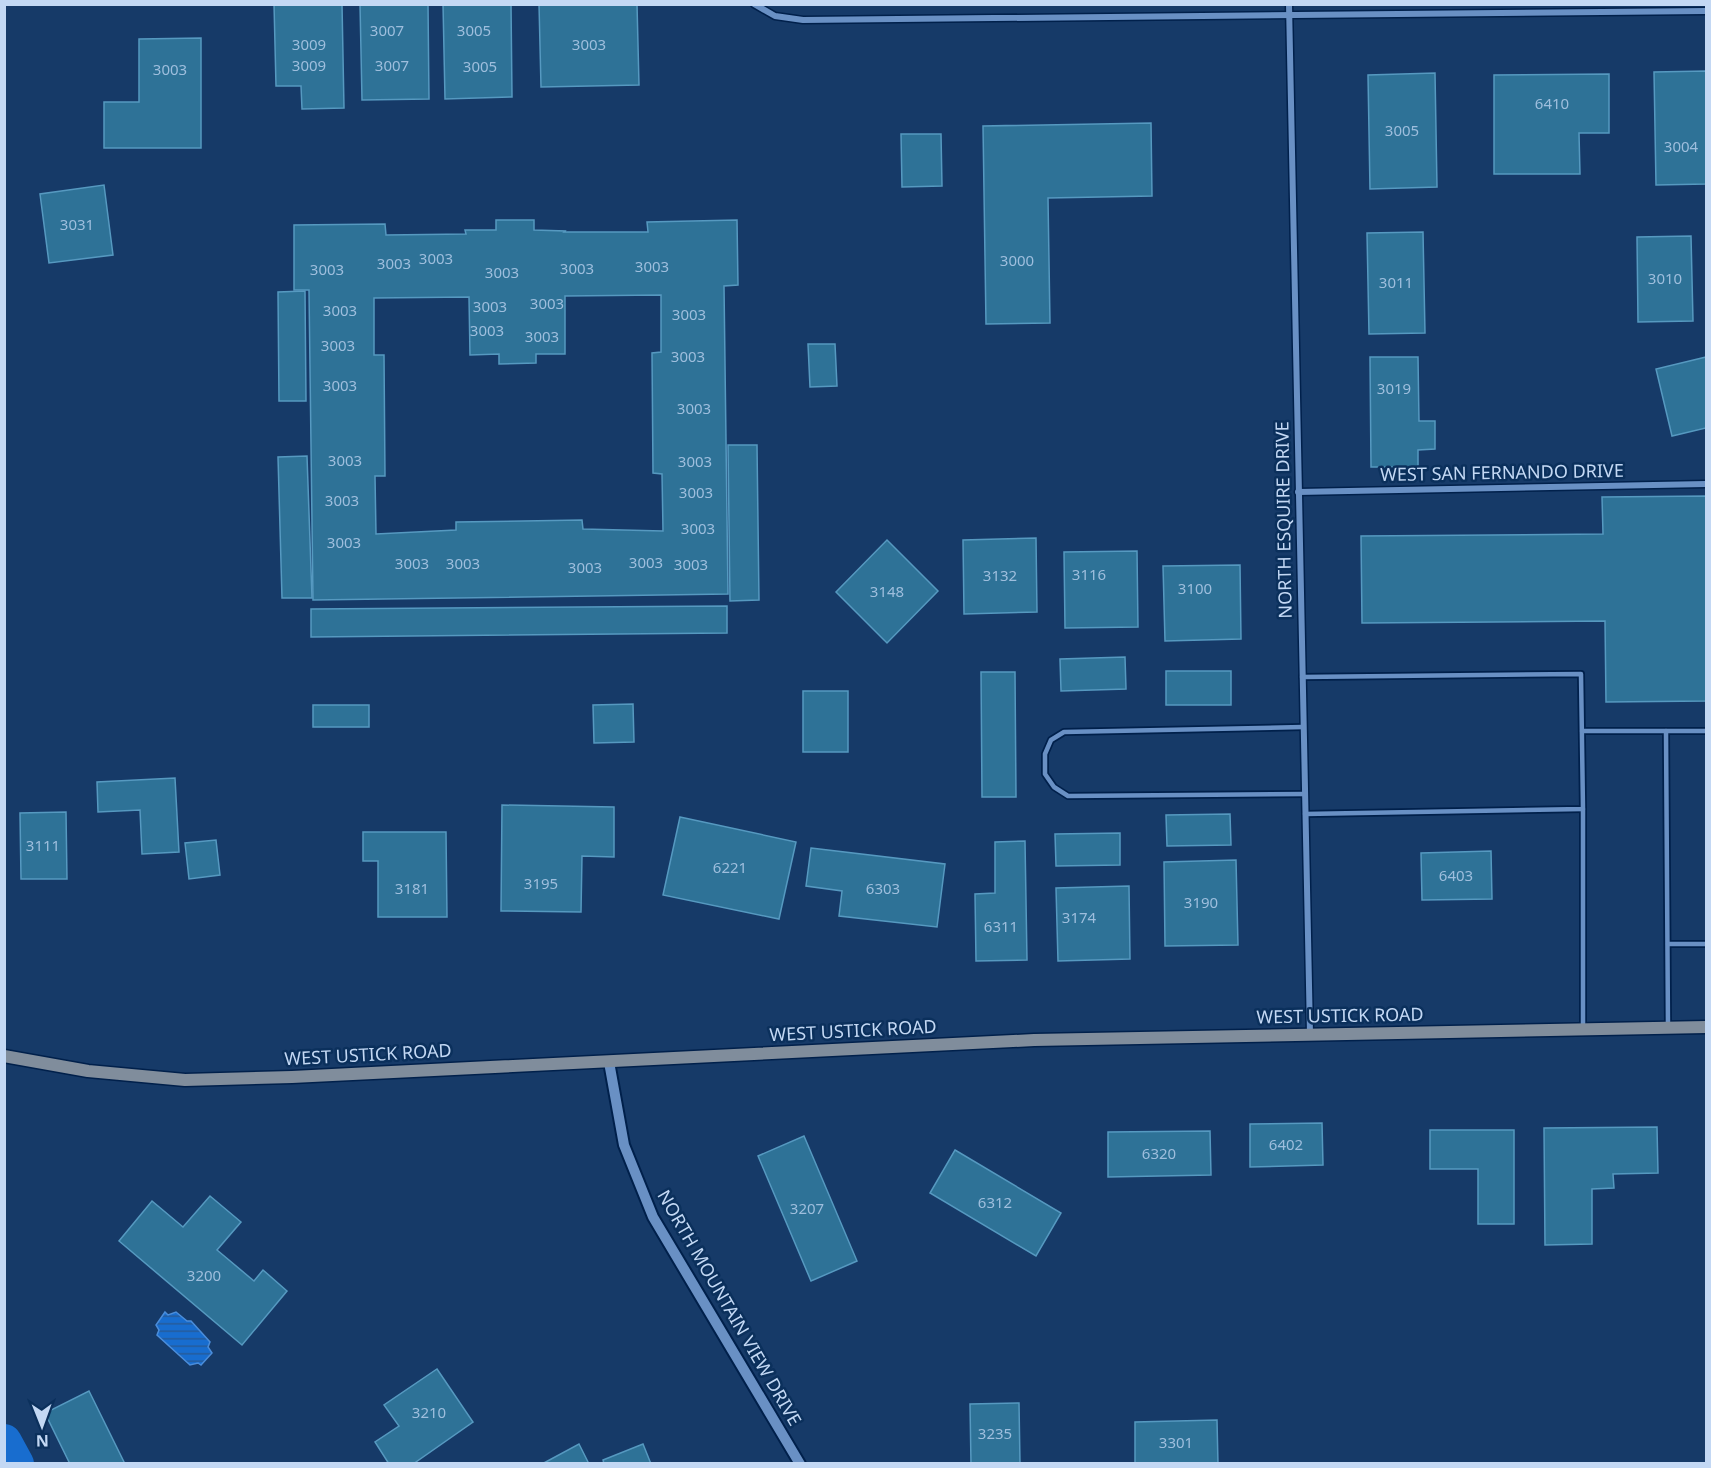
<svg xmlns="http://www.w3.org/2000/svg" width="1711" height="1468" viewBox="0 0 1711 1468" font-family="'Noto Sans',sans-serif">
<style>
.water{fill:url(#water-rules);stroke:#4b8dda;stroke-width:1.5}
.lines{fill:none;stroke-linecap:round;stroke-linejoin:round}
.canal{stroke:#186dcf;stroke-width:36}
.building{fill:#2e7297;stroke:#5699c0;stroke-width:1.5;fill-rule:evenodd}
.service-casing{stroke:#00204b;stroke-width:8}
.minor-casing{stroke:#00204b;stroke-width:9}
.tertiary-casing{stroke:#00204b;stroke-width:14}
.secondary-casing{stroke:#00204b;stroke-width:15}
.service{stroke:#6990c4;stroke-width:4.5}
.minor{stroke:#6990c4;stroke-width:6}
.tertiary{stroke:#6990c4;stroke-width:10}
.secondary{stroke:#808d9c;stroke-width:12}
.labels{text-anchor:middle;stroke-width:5;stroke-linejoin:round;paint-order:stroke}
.number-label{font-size:15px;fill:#9ebedd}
.street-label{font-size:18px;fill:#c3d8f4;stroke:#0b305c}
</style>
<defs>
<pattern id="water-rules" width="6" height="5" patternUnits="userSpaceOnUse" patternTransform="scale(1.5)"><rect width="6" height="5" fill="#186dcf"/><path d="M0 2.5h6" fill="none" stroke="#265b99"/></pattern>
</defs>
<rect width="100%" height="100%" fill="#163a68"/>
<path class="water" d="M165 1312 168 1315 176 1312 187 1321H191L210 1342 208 1347 212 1353 201 1365 198 1363 190 1365 157 1335 159 1330 156 1325Z"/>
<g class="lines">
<path class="canal" d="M4 1442 16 1464"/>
</g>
<g class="building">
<path d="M274 4H342L344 108 302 109 301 86H276Z"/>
<path d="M360 4H428L429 99 362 100Z"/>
<path d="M443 4H511L512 97 445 99Z"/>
<path d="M539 4H637L639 85 541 87Z"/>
<path d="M201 38V148H104V102H139V39Z"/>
<path d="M1706 71V184L1656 185 1654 72Z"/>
<path d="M1435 73 1437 187 1370 189 1368 75Z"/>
<path d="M1609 74V133H1579L1580 174H1494V75Z"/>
<path d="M1151 123 1152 196 1048 198 1050 323 986 324 983 126Z"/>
<path d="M901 134H941L942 186 902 187Z"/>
<path d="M104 185 113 255 49 263 40 194Z"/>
<path d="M496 220H534V230L565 231 564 232H648L647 222 737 220 738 285 724 286 728 594 313 600 309 290H294V225L385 224 386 235 466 234 465 230H496ZM661 295V352L652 353 653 473 662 474 663 531 583 529 582 520 456 522V530L376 534 375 476H385L384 355H374V298L469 297 470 355 499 354V364L536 363V354H565V296Z"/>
<path d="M1423 232 1425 333 1369 334 1367 233Z"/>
<path d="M1691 236 1693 321 1638 322 1637 237Z"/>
<path d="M305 291 306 401H279L278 292Z"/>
<path d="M808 344H835L837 386 810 387Z"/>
<path d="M1370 357H1418L1419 421H1435V449L1418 450V467H1371Z"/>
<path d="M1706 357V428L1672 436 1656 369Z"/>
<path d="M728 445H757L759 600 730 601Z"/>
<path d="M307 456 312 598H282L278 457Z"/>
<path d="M1706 496V701L1606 702 1605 621 1362 623 1361 536 1603 534 1602 497Z"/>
<path d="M1036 538 1037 612 964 614 963 540Z"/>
<path d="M887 540 938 591 887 643 836 592Z"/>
<path d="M1137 551 1138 627 1065 628 1064 552Z"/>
<path d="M1240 565 1241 639 1165 641 1163 566Z"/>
<path d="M727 606V633L311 637V609Z"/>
<path d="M1125 657 1126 689 1061 691 1060 659Z"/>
<rect x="1166" y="671" width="65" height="34"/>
<path d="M981 672H1015L1016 797H982Z"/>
<rect x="803" y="691" width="45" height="61"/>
<path d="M633 704 634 742 594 743 593 705Z"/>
<rect x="313" y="705" width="56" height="22"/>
<path d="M175 778 179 852 142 854 140 810 98 812 97 782Z"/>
<path d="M502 805 614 807V857L582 856 581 912 501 911Z"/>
<path d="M66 812 67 879H21L20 813Z"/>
<path d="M1230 814 1231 845 1167 846 1166 815Z"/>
<path d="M680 817 796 842 779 919 663 895Z"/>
<path d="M363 832H446L447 917H378V861H363Z"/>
<path d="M1120 833V865L1056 866 1055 834Z"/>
<path d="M216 840 220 875 189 879 185 843Z"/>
<path d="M1025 841 1027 960 976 961 975 894 995 893V842Z"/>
<path d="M811 848 945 864 937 927 839 916 842 891 806 886Z"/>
<path d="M1491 851 1492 899 1422 900 1421 853Z"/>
<path d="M1236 860 1238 945 1165 946 1164 862Z"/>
<path d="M1129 886 1130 959 1058 961 1056 888Z"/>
<path d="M1322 1123 1323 1165 1250 1167V1124Z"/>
<path d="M1657 1127 1658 1173 1613 1174 1614 1188 1592 1189V1244L1545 1245 1544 1128Z"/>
<path d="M1430 1130H1514V1224H1478V1169H1430Z"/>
<path d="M1210 1131 1211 1175 1108 1177V1132Z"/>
<path d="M804 1136 857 1261 811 1281 758 1156Z"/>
<path d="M955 1150 1061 1213 1036 1256 930 1193Z"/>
<path d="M210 1196 241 1222 217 1250 254 1281 263 1270 287 1291 242 1345 119 1241 152 1201 183 1227Z"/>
<path d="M437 1369 473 1422 413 1464H389L375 1442 399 1426 384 1405Z"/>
<path d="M89 1391 125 1464H70L45 1413Z"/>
<path d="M1019 1403 1020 1464H971L970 1404Z"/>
<path d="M1217 1420 1218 1464H1135V1422Z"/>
<path d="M579 1444 589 1464H542Z"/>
<path d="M643 1444 651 1464H604L603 1460Z"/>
</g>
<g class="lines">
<defs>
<g id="service">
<path d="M1302 677 1581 674 1583 809 1305 814"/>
<path d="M1303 727 1064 732 1051 740 1045 754V774L1054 787 1068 796 1305 794"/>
<path d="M1582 731H1666"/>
<path d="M1583 809V1029"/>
<path d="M1668 944H1706"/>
<path d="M1668 1027 1666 731H1706"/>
</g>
<g id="minor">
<path d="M754 4 775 16 803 20 1706 11"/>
<path d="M1289 4 1310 1034"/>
<path d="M1298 492 1706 484"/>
</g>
<path id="tertiary" d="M609 1062 624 1145 653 1217 800 1464"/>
<path id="secondary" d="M4 1056 88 1071 185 1080 292 1077 1034 1040 1706 1027"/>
</defs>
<use href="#service" class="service-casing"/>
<use href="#minor" class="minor-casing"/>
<use href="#tertiary" class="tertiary-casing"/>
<use href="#secondary" class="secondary-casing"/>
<use href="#service" class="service"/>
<use href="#minor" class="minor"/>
<use href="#tertiary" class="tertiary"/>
<use href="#secondary" class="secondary"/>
</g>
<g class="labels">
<g class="number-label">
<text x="387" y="36">3007</text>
<text x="474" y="36">3005</text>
<text x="309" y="50">3009</text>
<text x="589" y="50">3003</text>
<text x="309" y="71">3009</text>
<text x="392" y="71">3007</text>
<text x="480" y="72">3005</text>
<text x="170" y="75">3003</text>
<text x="1552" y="109">6410</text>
<text x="1402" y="136">3005</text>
<text x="1681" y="152">3004</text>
<text x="77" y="230">3031</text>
<text x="436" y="264">3003</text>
<text x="1017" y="266">3000</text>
<text x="394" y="269">3003</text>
<text x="652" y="272">3003</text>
<text x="577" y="274">3003</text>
<text x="327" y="275">3003</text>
<text x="502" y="278">3003</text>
<text x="1665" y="284">3010</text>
<text x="1396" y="288">3011</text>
<text x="547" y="309">3003</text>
<text x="490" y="312">3003</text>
<text x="340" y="316">3003</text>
<text x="689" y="320">3003</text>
<text x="487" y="336">3003</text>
<text x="542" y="342">3003</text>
<text x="338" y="351">3003</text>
<text x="688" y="362">3003</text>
<text x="340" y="391">3003</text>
<text x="1394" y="394">3019</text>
<text x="694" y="414">3003</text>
<text x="345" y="466">3003</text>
<text x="695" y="467">3003</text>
<text x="696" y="498">3003</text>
<text x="342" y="506">3003</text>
<text x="698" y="534">3003</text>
<text x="344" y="548">3003</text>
<text x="646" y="568">3003</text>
<text x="412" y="569">3003</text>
<text x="463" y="569">3003</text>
<text x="691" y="570">3003</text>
<text x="585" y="573">3003</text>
<text x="1089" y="580">3116</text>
<text x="1000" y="581">3132</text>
<text x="1195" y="594">3100</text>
<text x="887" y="597">3148</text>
<text x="43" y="851">3111</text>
<text x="730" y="873">6221</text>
<text x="1456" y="881">6403</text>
<text x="541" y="889">3195</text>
<text x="412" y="894">3181</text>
<text x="883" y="894">6303</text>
<text x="1201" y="908">3190</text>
<text x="1079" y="923">3174</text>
<text x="1001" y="932">6311</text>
<text x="1286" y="1150">6402</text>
<text x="1159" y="1159">6320</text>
<text x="995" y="1208">6312</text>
<text x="807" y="1214">3207</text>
<text x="204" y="1281">3200</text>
<text x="429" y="1418">3210</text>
<text x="995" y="1439">3235</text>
<text x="1176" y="1448">3301</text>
</g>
<g class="street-label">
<text transform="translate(1502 473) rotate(-1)" y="6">WEST SAN FERNANDO DRIVE</text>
<text transform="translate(1284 520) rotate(-91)" y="6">NORTH ESQUIRE DRIVE</text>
<text transform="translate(1340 1016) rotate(-1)" y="6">WEST USTICK ROAD</text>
<text transform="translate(853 1031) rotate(-3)" y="6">WEST USTICK ROAD</text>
<text transform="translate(368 1055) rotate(-3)" y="6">WEST USTICK ROAD</text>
<text transform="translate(729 1308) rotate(60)" y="6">NORTH MOUNTAIN VIEW DRIVE</text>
</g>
</g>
<rect width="1711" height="1468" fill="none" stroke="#c3d8f4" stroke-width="12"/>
<g transform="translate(42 1426) rotate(179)" stroke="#0b305c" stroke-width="4.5" paint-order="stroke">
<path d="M0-4.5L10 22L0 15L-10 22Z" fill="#c3d8f4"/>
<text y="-9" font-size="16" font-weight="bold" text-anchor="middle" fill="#c3d8f4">N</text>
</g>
</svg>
